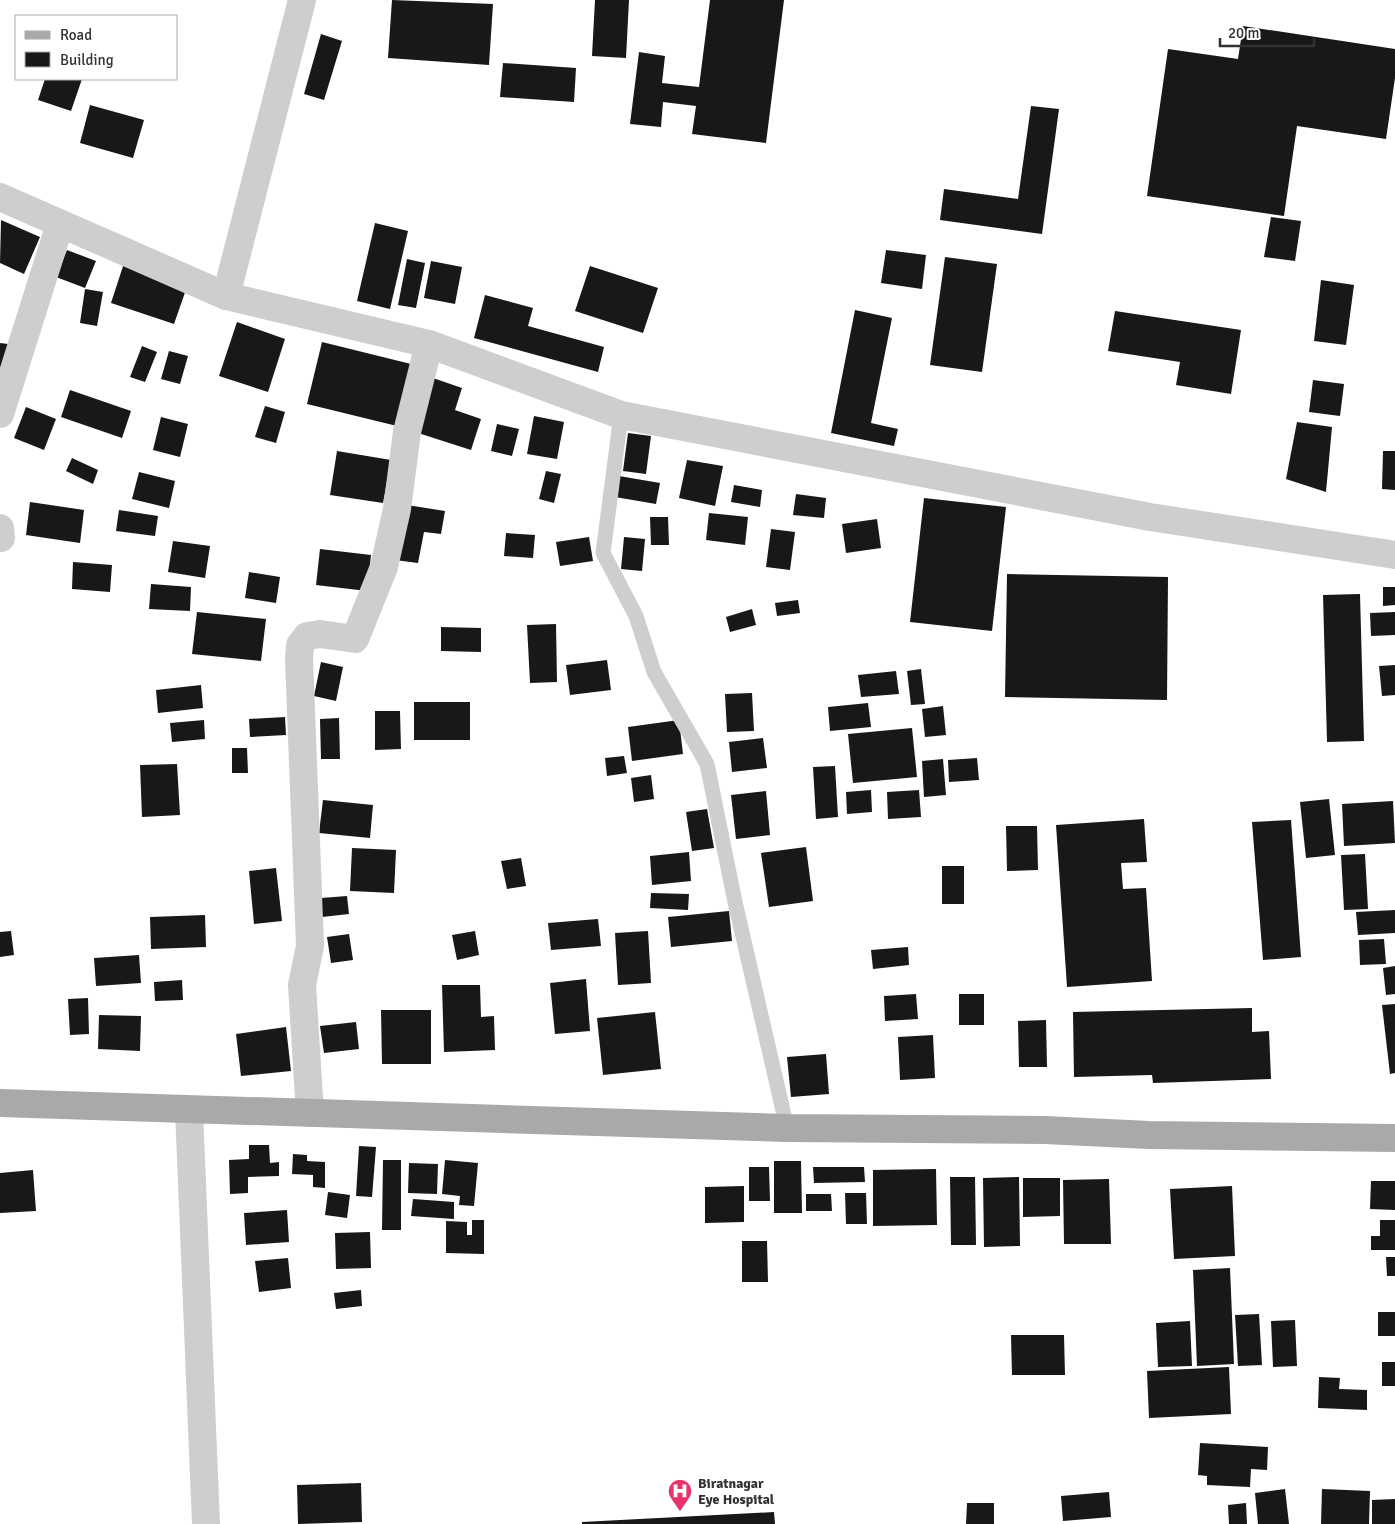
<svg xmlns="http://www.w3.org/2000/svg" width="1395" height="1524" viewBox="0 0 1395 1524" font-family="Signika,sans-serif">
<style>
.building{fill:#181818}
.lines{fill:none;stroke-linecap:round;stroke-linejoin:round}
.lane{stroke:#cecece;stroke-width:15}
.street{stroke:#cecece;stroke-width:28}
.primary{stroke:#a9a9a9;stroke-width:28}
.labels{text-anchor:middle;stroke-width:5;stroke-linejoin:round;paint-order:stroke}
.poi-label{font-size:14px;font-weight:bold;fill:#313131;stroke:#fff;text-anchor:start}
</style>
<rect width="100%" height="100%" fill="#fff"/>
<g class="building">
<path d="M392 0 493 4 489 65 388 58Z"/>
<path d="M595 0H629L626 58 592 56Z"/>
<path d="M710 0H784L766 143 692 134 696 106 663 102 661 127 630 124 639 52 665 56 662 83 699 87Z"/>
<path d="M1243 26 1395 49V78L1386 139 1297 126 1284 216 1147 196 1168 49 1238 59Z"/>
<path d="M321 34 342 41 324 100 304 94Z"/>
<path d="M503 63 576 68 574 102 500 97Z"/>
<path d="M45 79H82L71 111 38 100Z"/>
<path d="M90 105 144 120 133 158 80 143Z"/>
<path d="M1031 106 1059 109 1042 234 940 220 944 189 1018 199Z"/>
<path d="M1271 217 1301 221 1295 261 1264 257Z"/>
<path d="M1 220 40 237 24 274 0 263Z"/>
<path d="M375 223 408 231 390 309 357 301Z"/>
<path d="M67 250 96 261 85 288 56 277Z"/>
<path d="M886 250 926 255 922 289 881 283Z"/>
<path d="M945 257 997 264 982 372 930 365Z"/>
<path d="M407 259 425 263 416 308 398 305Z"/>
<path d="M125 260 189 281 174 324 111 303Z"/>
<path d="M431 261 462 267 455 304 424 298Z"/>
<path d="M590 266 658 288 643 333 575 311Z"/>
<path d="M1321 280 1354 285 1346 345 1314 341Z"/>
<path d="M85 289 103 292 97 326 80 323Z"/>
<path d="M485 295 533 308 528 326 604 347 598 372 474 338Z"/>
<path d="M855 310 892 318 871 423 898 429 894 446 831 433Z"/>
<path d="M1115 311 1241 330 1231 394 1176 385 1180 362 1108 351Z"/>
<path d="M237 322 285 339 268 392 219 376Z"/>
<path d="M322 342 411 364 397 426 307 404Z"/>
<path d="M0 343 8 344 0 384Z"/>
<path d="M142 346 157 352 145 382 130 377Z"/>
<path d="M169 351 188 356 180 384 161 379Z"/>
<path d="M433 378 462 388 455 410 481 419 471 450 415 432Z"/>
<path d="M1313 380 1344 384 1340 416 1309 412Z"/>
<path d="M70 390 131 411 122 438 61 417Z"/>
<path d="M265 406 285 412 276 443 255 437Z"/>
<path d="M26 407 56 419 44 450 14 438Z"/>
<path d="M534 416 564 422 557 459 527 454Z"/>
<path d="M161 417 188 424 180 457 153 450Z"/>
<path d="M1297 422 1332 427 1326 492 1286 479Z"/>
<path d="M497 424 519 429 512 456 491 451Z"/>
<path d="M628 433 651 436 646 474 623 471Z"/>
<path d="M337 451 391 460 383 503 330 495Z"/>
<path d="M1383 451H1395V490L1382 489Z"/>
<path d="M72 458 98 470 93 484 66 471Z"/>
<path d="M687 460 723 466 715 506 679 498Z"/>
<path d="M546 471 561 474 554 503 539 499Z"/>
<path d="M139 472 175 481 169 508 132 499Z"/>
<path d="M619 476 660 483 656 504 615 497Z"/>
<path d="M734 485 762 490 760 507 731 502Z"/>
<path d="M796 494 826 498 824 518 793 515Z"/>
<path d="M924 498 1006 507 992 631 910 622Z"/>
<path d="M30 502 84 510 80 543 26 535Z"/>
<path d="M407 505 445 511 441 534 424 532 418 563 395 560Z"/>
<path d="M119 510 158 516 155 536 116 531Z"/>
<path d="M709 513 748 517 745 545 706 540Z"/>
<path d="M650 517H668L669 545H651Z"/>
<path d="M877 519 881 548 846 553 842 524Z"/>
<path d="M771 529 795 532 790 570 766 567Z"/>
<path d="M506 533 535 535 533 558 504 556Z"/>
<path d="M589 537 593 561 560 566 556 542Z"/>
<path d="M624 537 645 539 642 571 621 569Z"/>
<path d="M173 541 210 546 205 578 168 572Z"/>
<path d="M320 549 371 555 367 591 316 585Z"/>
<path d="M73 562 112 565 110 592 72 589Z"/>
<path d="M249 572 280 577 276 603 245 598Z"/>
<path d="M1007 574 1168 577 1167 700 1005 697Z"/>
<path d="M151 584 191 587 190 611 149 609Z"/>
<path d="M1383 587H1395V605L1383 606Z"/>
<path d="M1360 594 1364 741 1327 742 1323 595Z"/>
<path d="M798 600 800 613 777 616 775 603Z"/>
<path d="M752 609 756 625 730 632 726 617Z"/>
<path d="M197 612 266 619 261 661 192 654Z"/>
<path d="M1395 612V635L1371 636 1370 613Z"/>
<path d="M556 624 557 682 530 683 527 625Z"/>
<path d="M441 627 481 628V652L441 651Z"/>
<path d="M607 660 611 690 570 695 566 665Z"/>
<path d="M321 662 343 667 336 701 314 696Z"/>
<path d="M1395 665V695L1382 696 1379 666Z"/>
<path d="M921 669 925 704 911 705 907 671Z"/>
<path d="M896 671 899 694 861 697 858 675Z"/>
<path d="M201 685 203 708 158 713 156 690Z"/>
<path d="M752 693 754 731 727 732 725 694Z"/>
<rect x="414" y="702" width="56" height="38"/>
<path d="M868 703 871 727 830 731 828 707Z"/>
<path d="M943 706 946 735 925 737 922 709Z"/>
<path d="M375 711H400L401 749 375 750Z"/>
<path d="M285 717 286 735 250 737 249 719Z"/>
<path d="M339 718 340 759H321L320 719Z"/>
<path d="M204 720 205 739 172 742 170 723Z"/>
<path d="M679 720 683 754 632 761 628 727Z"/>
<path d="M912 728 917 777 853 783 848 734Z"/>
<path d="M763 738 767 768 732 772 729 742Z"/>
<path d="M232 748H247L248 773H232Z"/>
<path d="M624 756 627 773 607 776 605 758Z"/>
<path d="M977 758 979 780 949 782 948 760Z"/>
<path d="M943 759 946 795 924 797 922 761Z"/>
<path d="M177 764 180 815 142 817 140 765Z"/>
<path d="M835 766 838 817 816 819 813 767Z"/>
<path d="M651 775 654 799 634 802 631 778Z"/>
<path d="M871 790 872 812 847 814 846 792Z"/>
<path d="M919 790 921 817 888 819 887 792Z"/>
<path d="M766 791 770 835 736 839 731 795Z"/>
<path d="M1329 799 1335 855 1306 858 1300 802Z"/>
<path d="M323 800 373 805 370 838 319 833Z"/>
<path d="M1393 801 1395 843 1344 846 1342 804Z"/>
<path d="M707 809 714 848 692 851 686 812Z"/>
<path d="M1144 819 1147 862 1121 863 1123 889 1146 888 1152 981 1067 987 1056 825Z"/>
<path d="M1291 820 1301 957 1263 960 1252 822Z"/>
<path d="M1006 826H1037L1038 870 1007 871Z"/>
<path d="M806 847 813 901 769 907 761 853Z"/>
<path d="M352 848 396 850 394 893 350 891Z"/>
<path d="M689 852 691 881 652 885 650 856Z"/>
<path d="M1365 854 1368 909 1344 910 1341 855Z"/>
<path d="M521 858 526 886 507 889 501 861Z"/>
<rect x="942" y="866" width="22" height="38"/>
<path d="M276 868 282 921 254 924 249 871Z"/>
<path d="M651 893 689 894 688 910 650 908Z"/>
<path d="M347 896 349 914 322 917 321 898Z"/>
<path d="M1395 910V933L1358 935 1356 912Z"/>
<path d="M729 911 732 941 671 947 668 917Z"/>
<path d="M205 915 206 947 151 949 150 917Z"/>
<path d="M598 919 601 946 551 950 548 923Z"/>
<path d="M11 931 14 955 0 957V932Z"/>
<path d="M475 931 479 955 457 960 452 935Z"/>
<path d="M648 931 651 983 618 985 615 933Z"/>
<path d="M349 934 353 960 331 963 327 937Z"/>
<path d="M1384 939 1386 964 1360 965 1359 940Z"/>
<path d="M908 947 909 965 873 969 871 950Z"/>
<path d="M139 955 141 983 96 986 94 958Z"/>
<path d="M1395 966V994L1386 995 1383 968Z"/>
<path d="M586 979 590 1031 555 1034 550 983Z"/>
<path d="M182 980 183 1000 155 1001 154 982Z"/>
<path d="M442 985H480L481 1017 494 1016 495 1050 444 1052Z"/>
<path d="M916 994 918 1019 885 1021 884 996Z"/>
<rect x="959" y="994" width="25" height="31"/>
<path d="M88 998 89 1034 70 1035 68 999Z"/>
<path d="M1395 1004V1073L1390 1074 1382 1005Z"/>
<path d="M1252 1008V1032L1269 1031 1271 1079 1153 1083 1152 1075 1074 1077 1073 1012Z"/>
<path d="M381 1010H431V1064H382Z"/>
<path d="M655 1012 661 1069 603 1075 597 1018Z"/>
<path d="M99 1015 141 1016 140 1051 98 1049Z"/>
<path d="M1046 1020 1047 1067H1019L1018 1021Z"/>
<path d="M356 1022 359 1049 324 1053 320 1026Z"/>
<path d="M286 1027 291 1071 241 1076 236 1034Z"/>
<path d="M933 1035 935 1078 900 1080 898 1037Z"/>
<path d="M826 1054 829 1094 791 1097 787 1057Z"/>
<path d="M249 1145H269L270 1163 279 1162V1176L248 1177V1193L230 1194 229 1160 249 1159Z"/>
<path d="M359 1146 376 1147 372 1197 356 1196Z"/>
<path d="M293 1154 307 1155V1161L325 1162V1188L313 1187V1175L292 1174Z"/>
<path d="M383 1160H401V1230H382Z"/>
<path d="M445 1160 478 1163 474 1206 459 1205 460 1196 442 1194Z"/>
<path d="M774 1161H801L802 1213H774Z"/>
<path d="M409 1163 438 1164 437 1194 408 1193Z"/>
<path d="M749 1167H769L770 1201H749Z"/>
<path d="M813 1167H864L865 1182 814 1183Z"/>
<path d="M936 1169 937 1225 873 1226V1170Z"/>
<path d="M33 1170 36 1211 0 1213V1173Z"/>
<path d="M950 1177H975L976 1245H951Z"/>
<path d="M1019 1177 1020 1246 984 1247 983 1178Z"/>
<path d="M1023 1178H1060V1216L1023 1217Z"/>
<path d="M1109 1179 1111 1244H1064L1063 1180Z"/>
<path d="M1371 1181H1395V1210L1370 1209Z"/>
<path d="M744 1186V1222L705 1223V1187Z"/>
<path d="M1232 1186 1235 1256 1174 1259 1170 1189Z"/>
<path d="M328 1192 350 1195 347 1218 325 1215Z"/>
<path d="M845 1193H866L867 1224H846Z"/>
<path d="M806 1194H831L832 1211H806Z"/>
<path d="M413 1199 454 1202V1219L411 1216Z"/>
<path d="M287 1210 289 1242 246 1245 244 1213Z"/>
<path d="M472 1220H484V1254L446 1253V1221L467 1222V1235H472Z"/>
<path d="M1380 1220H1395V1250H1371V1236H1380Z"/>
<path d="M370 1232 371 1268 336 1269 335 1233Z"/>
<path d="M742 1241H767L768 1282H742Z"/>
<path d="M1386 1257H1395V1276H1387Z"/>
<path d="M288 1258 291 1288 259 1292 255 1261Z"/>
<path d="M1230 1268 1234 1364 1197 1366 1193 1270Z"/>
<path d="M361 1290 362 1306 336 1309 334 1293Z"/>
<rect x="1378" y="1312" width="17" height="24"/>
<path d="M1259 1314 1262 1365 1238 1366 1235 1315Z"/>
<path d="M1295 1320 1297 1366 1273 1367 1271 1321Z"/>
<path d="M1190 1321 1192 1366 1158 1367 1156 1323Z"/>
<path d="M1011 1335H1064L1065 1375H1012Z"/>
<rect x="1382" y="1362" width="13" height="24"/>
<path d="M1229 1367 1231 1414 1149 1418 1147 1371Z"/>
<path d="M1319 1377 1340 1378 1339 1389 1367 1390V1410L1318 1408Z"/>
<path d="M1200 1443 1268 1447 1267 1470 1251 1469 1250 1487 1207 1485V1476L1198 1475Z"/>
<path d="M361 1483 362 1522 298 1524 297 1485Z"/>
<path d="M1285 1489 1289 1524H1258L1255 1493Z"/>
<path d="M1322 1489 1370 1491 1369 1524H1321Z"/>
<path d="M1109 1492 1111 1517 1063 1521 1061 1496Z"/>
<path d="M1395 1499V1524H1372V1500Z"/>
<path d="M967 1503H994V1524H966Z"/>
<path d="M1246 1503 1247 1524H1229L1228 1505Z"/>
<path d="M774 1512 775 1524H582V1522Z"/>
</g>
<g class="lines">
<path class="lane" d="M621 415 603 553 636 616 654 672 707 764 735 902 787 1128"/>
<g class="street">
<path d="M0 197 226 296 429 344 621 415 1150 517 1395 555"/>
<path d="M226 296 302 0"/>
<path d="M0 414 60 224"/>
<path d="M0 528 1 538"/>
<path d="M189 1110 206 1524"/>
<path d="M310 1113 302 985 310 946 299 658 300 645 307 636 320 634 355 639 384 567 397 509 407 432 429 344"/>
</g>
<path class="primary" d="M0 1103 787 1128 1045 1130 1149 1135 1395 1138"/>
</g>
<defs>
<symbol id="hospital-pin" viewBox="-11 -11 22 30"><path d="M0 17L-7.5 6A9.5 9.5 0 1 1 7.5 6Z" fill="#e6356b" stroke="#fff"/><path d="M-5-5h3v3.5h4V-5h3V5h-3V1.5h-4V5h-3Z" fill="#fff"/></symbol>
</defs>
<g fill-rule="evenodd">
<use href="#hospital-pin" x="666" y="1477" width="28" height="38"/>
</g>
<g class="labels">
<g class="poi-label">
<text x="698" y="1488">Biratnagar<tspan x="698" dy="16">Eye Hospital</tspan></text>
</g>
</g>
<rect x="15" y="15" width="162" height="65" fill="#ffffff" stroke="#adadad"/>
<rect x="25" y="31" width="25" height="8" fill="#a9a9a9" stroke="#adadad"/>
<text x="60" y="40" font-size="15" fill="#313131">Road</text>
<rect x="25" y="52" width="25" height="15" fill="#181818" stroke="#adadad"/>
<text x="60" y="65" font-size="15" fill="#313131">Building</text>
<path d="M1220 38v8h94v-8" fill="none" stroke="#313131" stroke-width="2.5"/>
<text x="1228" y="38" font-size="15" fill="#313131" stroke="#ffffff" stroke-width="4" paint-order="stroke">20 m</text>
</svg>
